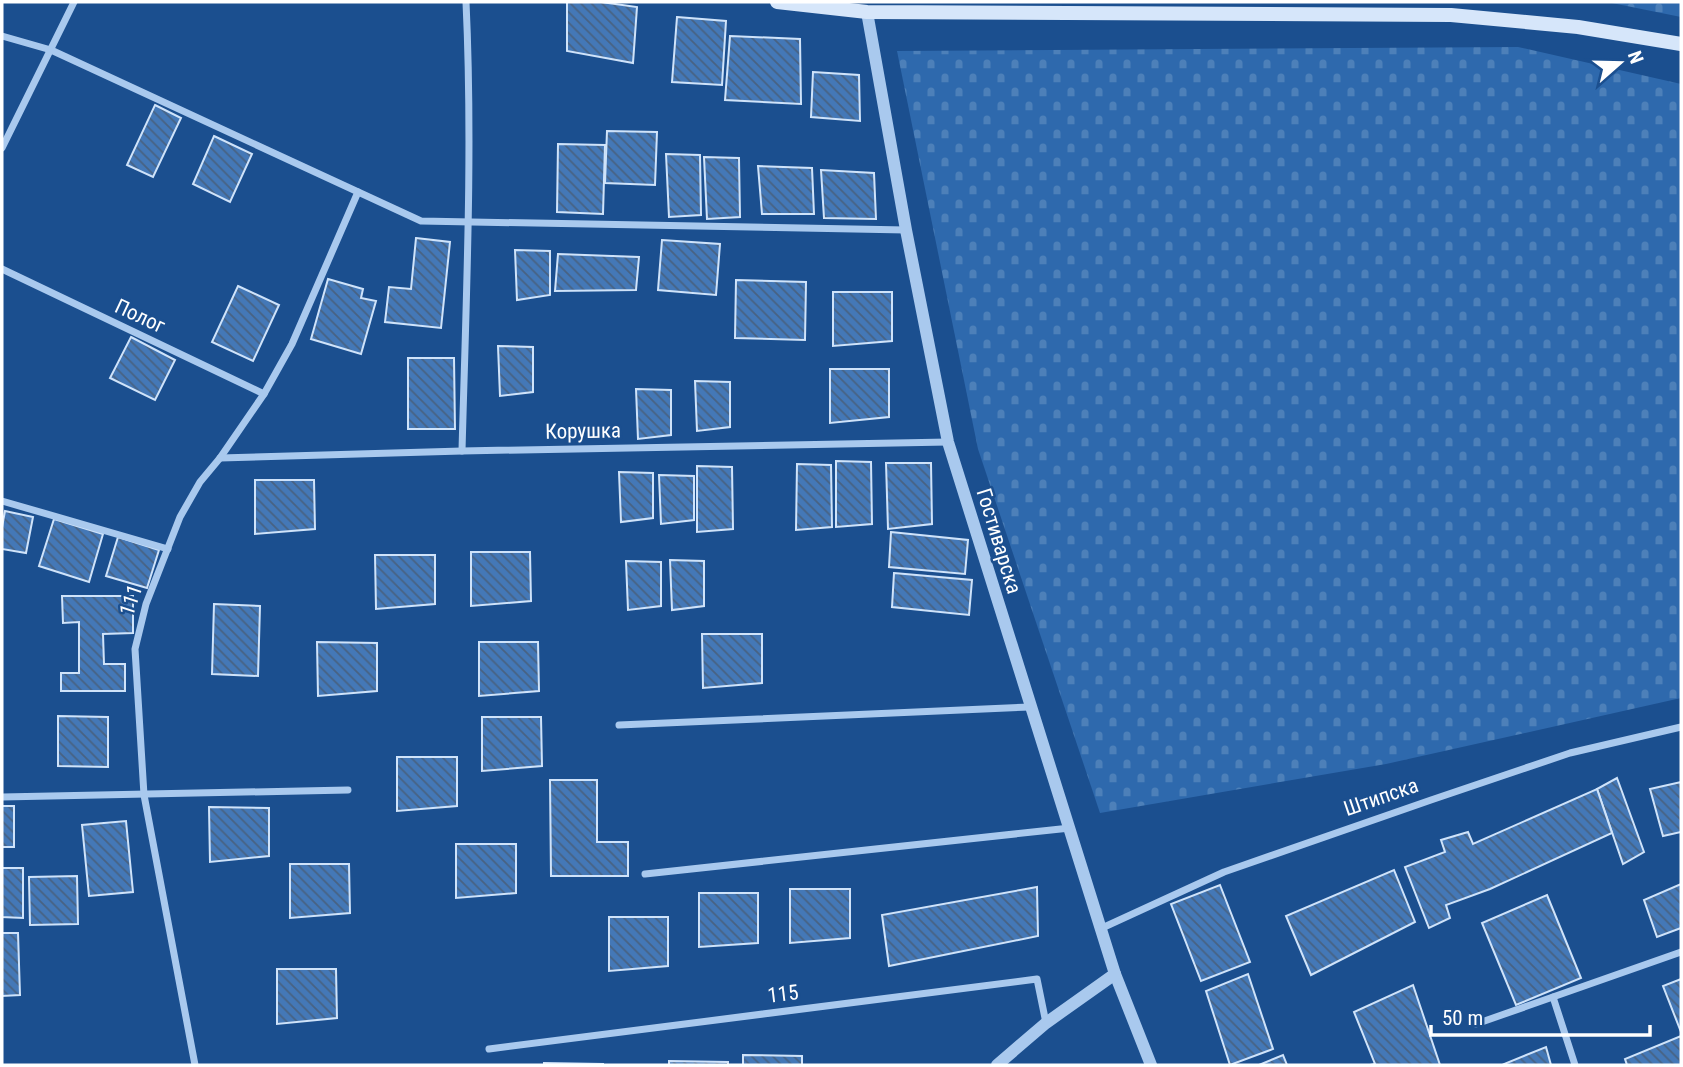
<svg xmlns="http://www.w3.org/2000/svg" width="1683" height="1067" viewBox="0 0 1683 1067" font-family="'Roboto Condensed',sans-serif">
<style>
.cemetery{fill:url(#cemetery-stones)}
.building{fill:url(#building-back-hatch);stroke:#cfe3fa;stroke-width:2}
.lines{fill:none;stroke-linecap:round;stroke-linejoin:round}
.minor{stroke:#a9c9ee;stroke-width:7}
.tertiary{stroke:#a9c9ee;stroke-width:12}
.secondary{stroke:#d6e6fa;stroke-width:14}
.labels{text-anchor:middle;stroke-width:5;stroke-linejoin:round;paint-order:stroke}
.street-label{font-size:21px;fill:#fff;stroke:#1b4f8f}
</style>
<defs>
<pattern id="cemetery-stones" width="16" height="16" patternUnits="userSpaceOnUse" patternTransform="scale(1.75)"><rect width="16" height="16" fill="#2e69ad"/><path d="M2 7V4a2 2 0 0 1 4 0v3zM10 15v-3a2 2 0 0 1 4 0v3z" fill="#4d80b9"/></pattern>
<pattern id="building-back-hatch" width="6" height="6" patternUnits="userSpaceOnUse" patternTransform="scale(1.75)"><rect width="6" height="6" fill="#4478b7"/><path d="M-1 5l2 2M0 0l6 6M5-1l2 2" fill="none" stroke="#486282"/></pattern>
</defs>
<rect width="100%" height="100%" fill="#1b4f8f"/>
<g class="cemetery">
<path d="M1607 2H1681V17Z"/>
<path d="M1518 47 1681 84V698L1386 764 1100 813 978 449 897 51Z"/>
</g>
<g class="building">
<path d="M567 2H601L637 7 633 63 567 51Z"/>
<path d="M677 17 726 21 722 85 672 82Z"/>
<path d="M730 36 800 39 801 104 725 100Z"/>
<path d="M813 72 859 75 860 121 811 117Z"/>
<path d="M155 105 181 118 153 177 127 165Z"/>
<path d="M607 131 657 132 655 185 605 183Z"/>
<path d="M214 136 252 154 230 202 193 184Z"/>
<path d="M558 144 605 145 603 214 557 212Z"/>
<path d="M666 154 700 155 701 215 669 217Z"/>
<path d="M704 157 739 158 740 217 707 219Z"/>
<path d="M758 166 812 168 814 214H762Z"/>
<path d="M821 170 874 173 876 219 824 218Z"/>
<path d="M416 238 450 242 441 328 385 322 389 287 411 289Z"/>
<path d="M662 240 720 244 716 295 658 290Z"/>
<path d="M515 250 550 251V295L517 300Z"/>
<path d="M558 254 639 257 636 290 555 291Z"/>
<path d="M328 279 363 289 361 298 376 301 361 354 311 339Z"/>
<path d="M736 280 806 282 805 340 735 338Z"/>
<path d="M238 286 279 305 253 361 212 342Z"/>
<path d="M833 292H892V341L833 346Z"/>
<path d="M131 337 175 360 155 400 110 378Z"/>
<path d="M498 346 533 347V392L500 396Z"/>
<path d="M408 358H454L455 429H408Z"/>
<path d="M830 369H889V417L830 423Z"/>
<path d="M695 381 730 382V427L697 431Z"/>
<path d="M636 389 671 390V435L638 439Z"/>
<path d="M836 461 871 462 872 524 836 527Z"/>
<path d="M886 463H931L932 524 888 529Z"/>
<path d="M797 464 831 465 832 527 796 530Z"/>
<path d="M697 466 732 467 733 529 697 532Z"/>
<path d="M619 472 653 473V518L621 522Z"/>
<path d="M659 475 694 476V520L661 524Z"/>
<path d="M255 480H314L315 529 255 534Z"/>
<path d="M5 511 33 517 26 553 2 549V527Z"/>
<path d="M54 519 103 534 89 582 39 566Z"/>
<path d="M891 532 968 540 965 574 889 567Z"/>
<path d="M118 537 159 550 147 588 106 576Z"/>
<path d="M471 552H530L531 601 471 606Z"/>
<path d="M375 555H435V604L376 609Z"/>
<path d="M670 560 704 561V606L672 610Z"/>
<path d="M626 561 661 562V606L628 610Z"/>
<path d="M894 573 972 580 969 615 892 607Z"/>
<path d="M62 596H133V633L103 634 104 664H125V691H61V673H79V622L63 623Z"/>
<path d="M214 604 260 606 258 676 212 674Z"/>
<path d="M702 634H762V683L703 688Z"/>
<path d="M317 642 377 643V691L318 696Z"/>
<path d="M479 642H538L539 691 479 696Z"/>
<path d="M58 716 108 717V767L58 766Z"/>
<path d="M482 717H541L542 766 482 771Z"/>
<path d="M397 757H457V806L397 811Z"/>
<path d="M1617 778 1644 852 1623 864 1597 789Z"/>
<path d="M550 780H597V842H628V876H551Z"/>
<path d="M1681 782V832L1663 836 1650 789Z"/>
<path d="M1597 789 1612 833 1490 889 1446 905 1450 918 1429 928 1405 867 1445 852 1441 840 1468 832 1473 844Z"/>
<rect x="2" y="806" width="12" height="41"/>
<path d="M209 807 269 808V856L210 862Z"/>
<path d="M126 821 133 892 89 896 82 825Z"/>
<path d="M456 844H516V893L456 898Z"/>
<path d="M290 864H349L350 913 290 918Z"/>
<path d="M2 868H23V918L2 917Z"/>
<path d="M1394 870 1415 922 1311 975 1286 916Z"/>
<path d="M77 876 78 924 30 925 29 877Z"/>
<path d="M1681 884V928L1657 937 1644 900Z"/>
<path d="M1220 885 1250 962 1201 981 1171 904Z"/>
<path d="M1037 887 1038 936 889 966 882 915Z"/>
<path d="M790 889H850V938L790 943Z"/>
<path d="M699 893H758V943L699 947Z"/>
<path d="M1547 895 1581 978 1516 1005 1482 923Z"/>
<path d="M609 917H668V966L609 971Z"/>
<path d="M2 933H18L20 995 2 996Z"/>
<path d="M277 969H336L337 1018 277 1024Z"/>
<path d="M1248 974 1273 1049 1230 1065 1206 991Z"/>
<path d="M1681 979V1032L1663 986Z"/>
<path d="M1413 985 1440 1065H1370L1375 1064 1354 1012Z"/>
<path d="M1681 1036V1065H1627L1625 1059Z"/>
<path d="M1546 1047 1551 1065H1505L1504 1064Z"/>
<path d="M743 1055 802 1056V1065H743Z"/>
<path d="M1283 1055 1287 1065H1259Z"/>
<path d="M669 1061 728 1062V1065H669Z"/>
<path d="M544 1063 603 1064V1065H544Z"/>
</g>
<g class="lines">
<g class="minor">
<path d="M2 36 51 50 421 221 906 230"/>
<path d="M2 148 74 2"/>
<path d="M2 269 264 394"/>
<path d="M462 451C466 301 473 151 466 2"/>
<path d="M220 458 462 451 948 442"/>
<path d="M2 501 168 549"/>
<path d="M619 725 1030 707"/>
<path d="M2 797 348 790"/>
<path d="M645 874 1070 828"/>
<path d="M1102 928 1224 872 1431 800 1570 753 1681 727"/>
<path d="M1553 997 1575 1065"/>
<path d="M1476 1024 1681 952"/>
<path d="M489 1049 1037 979 1046 1023"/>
<path d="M195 1065 144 795 135 649 146 604 180 517 200 482 220 458 264 394 292 344 358 192"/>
</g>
<g class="tertiary">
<path d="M867 12 906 230 948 442 1115 974 1151 1065"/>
<path d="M997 1065 1046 1023 1115 974"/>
</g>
<path class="secondary" d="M777 2 867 12 1451 15 1578 27 1681 44"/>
</g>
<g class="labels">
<g class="street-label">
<text transform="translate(140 316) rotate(25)" y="7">Полог</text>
<text transform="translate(583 431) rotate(-1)" y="7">Корушка</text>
<text transform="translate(999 541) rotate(73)" y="7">Гостиварска</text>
<text transform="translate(131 600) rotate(-72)" y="7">111</text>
<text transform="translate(1381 797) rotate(-19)" y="7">Штипска</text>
<text transform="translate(783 994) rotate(-7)" y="7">115</text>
</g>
</g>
<rect width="1683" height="1067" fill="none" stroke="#ffffff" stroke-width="7"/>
<g transform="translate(1620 63) rotate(70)" stroke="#1b4f8f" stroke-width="5" paint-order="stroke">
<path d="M0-5L12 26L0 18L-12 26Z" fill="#ffffff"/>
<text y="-10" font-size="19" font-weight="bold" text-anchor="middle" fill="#ffffff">N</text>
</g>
<path d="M1431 1025v10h219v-10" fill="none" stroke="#ffffff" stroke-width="3.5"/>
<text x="1442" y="1025" font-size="21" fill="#ffffff" stroke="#1b4f8f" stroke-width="5" paint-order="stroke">50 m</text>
</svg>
